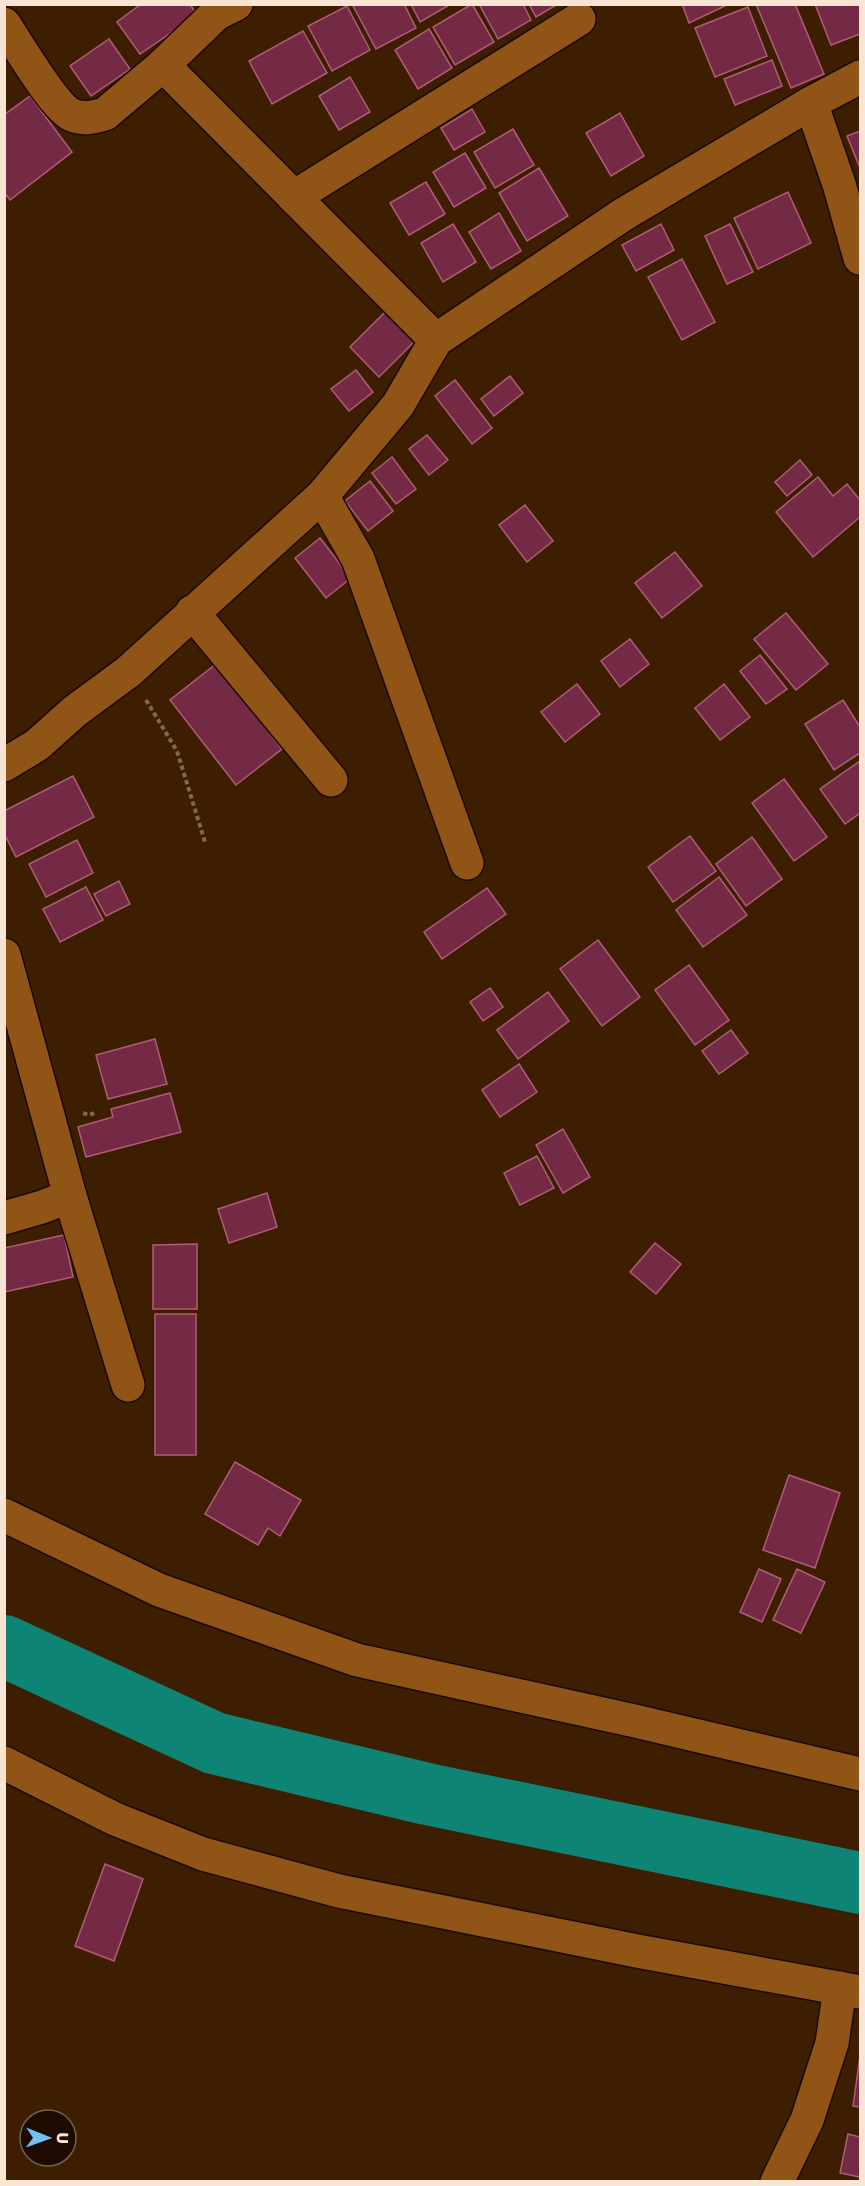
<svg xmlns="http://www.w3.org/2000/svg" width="865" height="2186" viewBox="0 0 865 2186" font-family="Rubik,sans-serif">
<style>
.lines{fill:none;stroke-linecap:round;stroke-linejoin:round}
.river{stroke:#0e8474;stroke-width:62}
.building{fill:#742a45;stroke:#ae5d77;stroke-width:1.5}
.minor-casing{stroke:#1d0a00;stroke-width:36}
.path{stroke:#82664d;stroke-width:4;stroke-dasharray:4.5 3;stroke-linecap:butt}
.minor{stroke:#915417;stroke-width:33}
</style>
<rect width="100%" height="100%" fill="#3d1e00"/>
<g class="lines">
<path class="river" d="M4 1646 214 1743 427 1794 860 1883"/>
</g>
<g class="building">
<path d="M141 4H190L197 15 140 54 117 22Z"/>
<path d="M352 4H404L416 28 376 49Z"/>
<path d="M411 4H451L420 22Z"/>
<path d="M472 4 494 42 455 65 433 27Z"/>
<path d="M479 4H523L531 20 498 39Z"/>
<path d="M529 4H558L536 17Z"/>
<path d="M682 4H729L689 23Z"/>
<path d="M756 4H795L824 74 791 88Z"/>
<path d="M815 4H860V34L831 45Z"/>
<path d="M347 6 370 50 332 71 308 26Z"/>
<path d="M748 7 767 56 715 77 695 28Z"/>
<path d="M429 29 452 68 418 89 395 50Z"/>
<path d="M303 31 327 73 272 104 249 61Z"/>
<path d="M109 39 130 69 91 96 70 66Z"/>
<path d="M772 60 782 86 735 105 724 79Z"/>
<path d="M350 77 370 112 339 130 319 96Z"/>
<path d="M30 96 72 152 10 200 4 192V115Z"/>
<path d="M472 109 485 132 454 150 441 128Z"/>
<path d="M620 113 644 156 611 176 586 133Z"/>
<path d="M513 129 534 165 495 188 474 152Z"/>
<path d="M860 131V168L847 136Z"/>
<path d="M465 153 486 188 454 207 433 172Z"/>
<path d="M539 168 568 216 527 241 499 193Z"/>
<path d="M426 182 445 214 409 235 390 203Z"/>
<path d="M788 192 811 243 758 269 734 218Z"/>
<path d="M499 213 521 251 491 269 469 232Z"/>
<path d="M453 224 476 262 443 282 421 243Z"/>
<path d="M661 224 674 250 636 271 622 245Z"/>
<path d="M730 224 753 272 727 284 705 236Z"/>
<path d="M682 259 715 322 682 340 648 277Z"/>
<path d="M389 308 418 338 379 377 350 347Z"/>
<path d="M356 370 373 392 349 411 331 389Z"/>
<path d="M510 376 523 393 494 416 481 399Z"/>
<path d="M455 380 492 428 472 444 435 396Z"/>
<path d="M427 435 448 460 429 475 409 449Z"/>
<path d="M392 457 416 489 396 504 372 473Z"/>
<path d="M800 460 812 475 787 496 775 482Z"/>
<path d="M818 477 833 496 847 484 860 500V517L813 557 776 512Z"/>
<path d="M370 481 393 511 368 531 345 501Z"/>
<path d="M525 505 553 541 527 562 499 525Z"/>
<path d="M320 538 351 578 326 598 295 558Z"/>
<path d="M675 552 702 586 662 618 635 583Z"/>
<path d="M786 613 828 664 796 690 754 639Z"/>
<path d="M630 639 649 664 620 687 601 661Z"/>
<path d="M760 655 787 689 766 704 740 671Z"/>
<path d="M216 664 282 749 236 785 170 700Z"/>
<path d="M577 684 600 714 565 742 541 712Z"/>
<path d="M724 684 750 717 720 740 695 708Z"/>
<path d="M843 700 860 727V753L834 770 805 724Z"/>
<path d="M860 761V813L845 824 820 789Z"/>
<path d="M73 776 94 817 16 857 4 833V811Z"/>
<path d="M784 779 827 837 794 861 752 803Z"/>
<path d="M690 836 716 871 673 902 648 867Z"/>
<path d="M752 837 782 879 746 906 716 864Z"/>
<path d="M77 840 93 873 46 897 29 864Z"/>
<path d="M719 877 747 915 703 947 676 910Z"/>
<path d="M119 881 130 904 106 916 94 894Z"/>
<path d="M86 887 103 920 60 942 43 909Z"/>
<path d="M487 888 506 914 442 959 424 932Z"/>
<path d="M598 940 640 997 602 1026 560 969Z"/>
<path d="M689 965 729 1020 695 1045 655 990Z"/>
<path d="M490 988 503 1007 483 1021 470 1002Z"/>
<path d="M548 992 569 1021 518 1059 497 1030Z"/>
<path d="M731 1030 748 1053 719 1074 702 1051Z"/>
<path d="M155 1039 167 1084 108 1099 96 1055Z"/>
<path d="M519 1064 537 1092 500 1117 482 1090Z"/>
<path d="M170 1093 181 1132 86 1157 78 1127 113 1117 111 1109Z"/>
<path d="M563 1129 590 1177 563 1193 536 1145Z"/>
<path d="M537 1156 554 1188 520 1205 504 1173Z"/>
<path d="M267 1193 277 1227 229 1243 218 1209Z"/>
<path d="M64 1235 73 1277 4 1292V1248Z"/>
<path d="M655 1243 681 1264 656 1294 630 1272Z"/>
<path d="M197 1244V1309H153V1245Z"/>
<rect x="155" y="1314" width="41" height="141"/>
<path d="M235 1462 301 1500 280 1536 268 1528 258 1545 205 1514Z"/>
<path d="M789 1475 840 1493 815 1568 763 1550Z"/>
<path d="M759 1569 781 1579 762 1622 740 1612Z"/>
<path d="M797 1569 825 1582 801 1633 773 1620Z"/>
<path d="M105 1864 143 1879 114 1961 75 1946Z"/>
<path d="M860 2056V2107L853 2106Z"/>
<path d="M848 2134 860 2137V2177L840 2173Z"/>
</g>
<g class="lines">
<defs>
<g id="minor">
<path d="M4 24C17 43 54 107 72 115 83 120 95 117 105 114L163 65 216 14 236 4"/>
<path d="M163 65 436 340"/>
<path d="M811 103 839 184 860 258"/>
<path d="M294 197 579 19"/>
<path d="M322 496 358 559 467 863"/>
<path d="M192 612 331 780"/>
<path d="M4 765 37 745 75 711 128 672 322 496 398 405 436 340 624 214 811 103 860 77"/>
<path d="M4 955 70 1196 42 1207 4 1218"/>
<path d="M70 1196 128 1385"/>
<path d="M4 1515 159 1590 357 1660 635 1721 860 1774"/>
<path d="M4 1763 115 1819 203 1854 339 1891 637 1951 860 1992"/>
<path d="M777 2182 807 2120 832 2043 840 1988"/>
</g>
</defs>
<use href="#minor" class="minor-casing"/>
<g class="path">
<path d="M146 700 177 751 205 842"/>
<path d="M83 1113 89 1115 97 1112"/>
</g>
<use href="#minor" class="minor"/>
</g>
<rect width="865" height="2186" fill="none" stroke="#fae5d4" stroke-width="12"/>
<g transform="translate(48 2138) rotate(91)"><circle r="28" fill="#1d0a00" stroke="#756255" stroke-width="1.5"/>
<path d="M0-4.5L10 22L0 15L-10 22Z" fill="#73c0f6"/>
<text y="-9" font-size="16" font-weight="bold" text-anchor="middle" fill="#fae5d4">U</text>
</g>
</svg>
